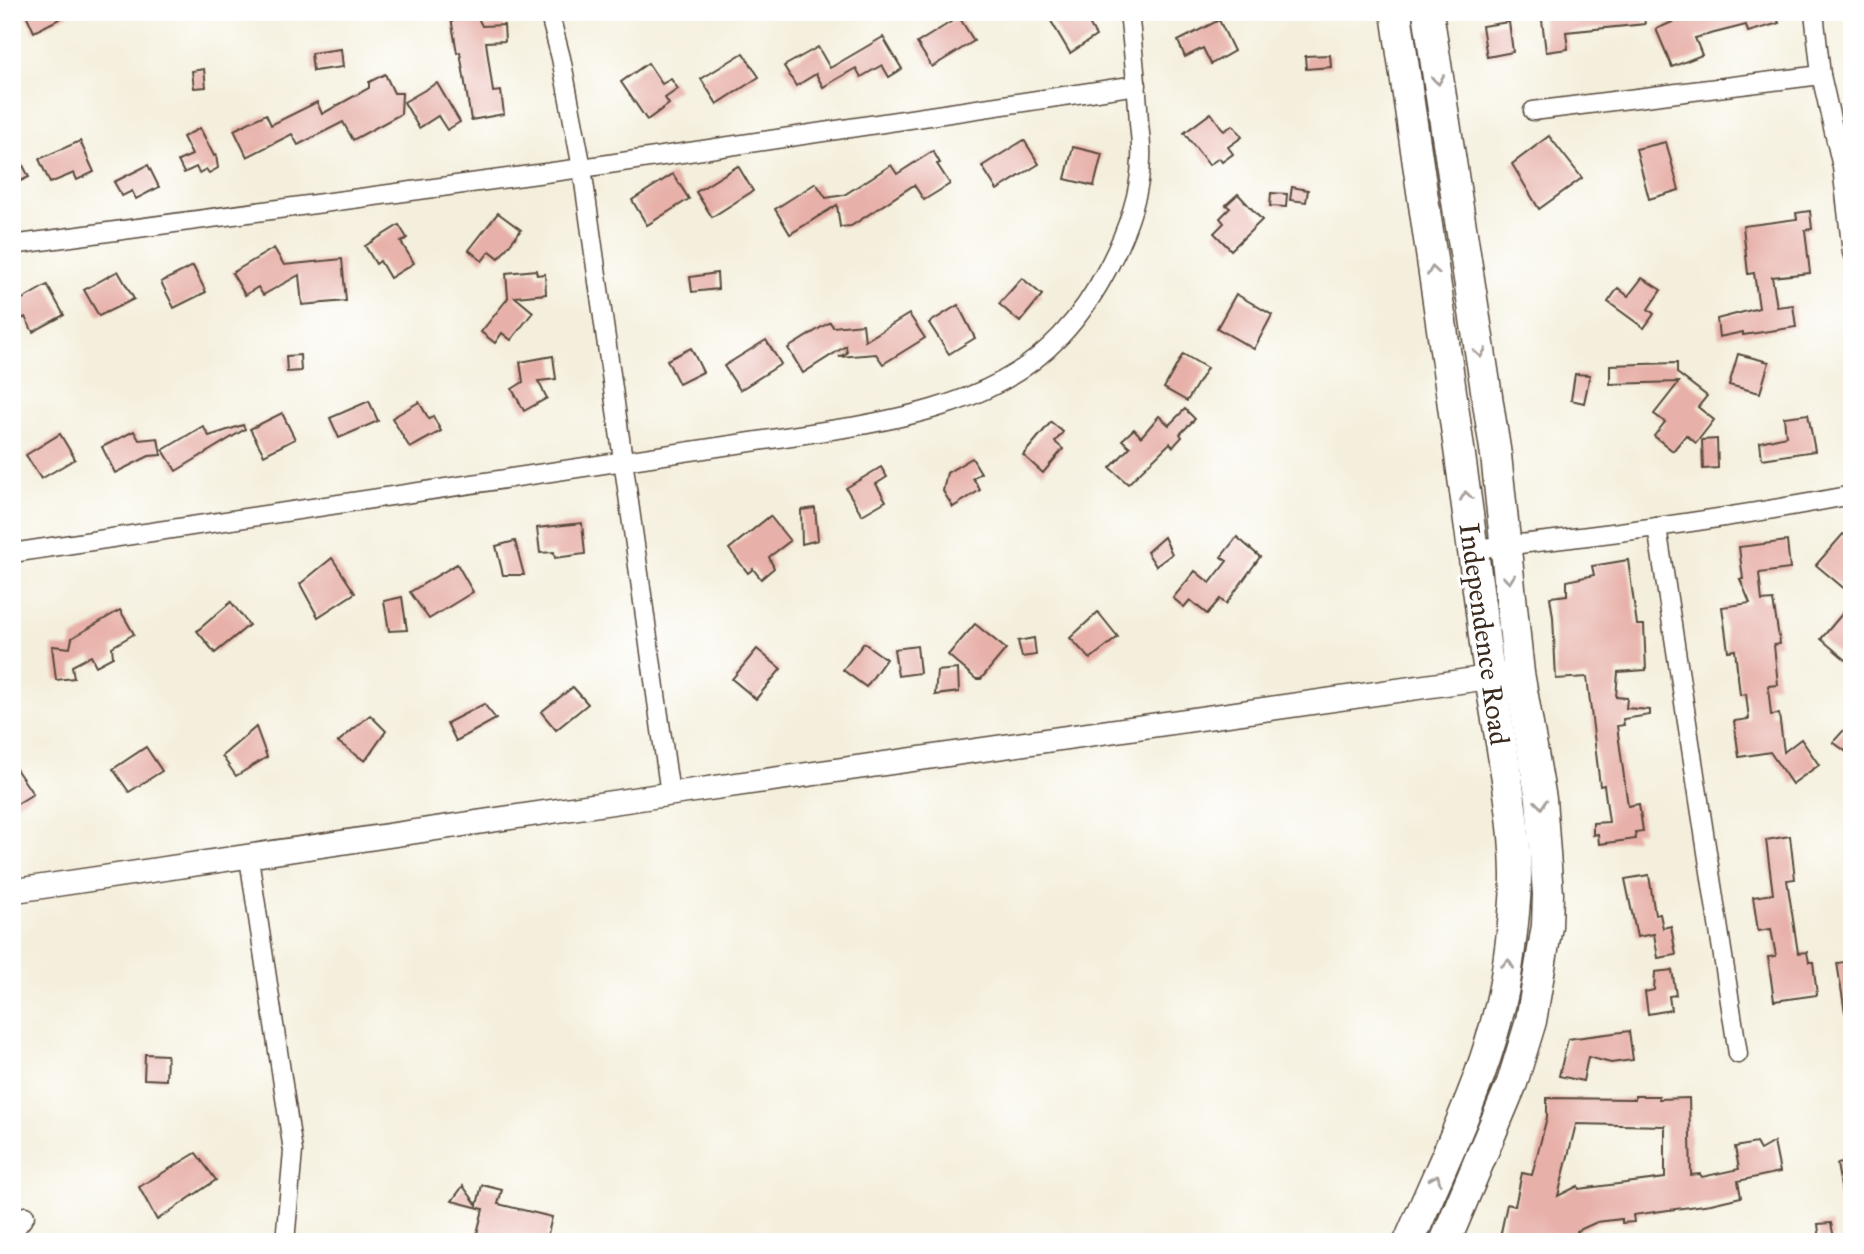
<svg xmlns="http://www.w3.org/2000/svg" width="1864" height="1254" viewBox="0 0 1864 1254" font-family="'IM FELL Great Primer',serif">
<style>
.building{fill:#e7b0a8;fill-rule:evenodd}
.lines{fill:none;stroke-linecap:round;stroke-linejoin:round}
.minor-casing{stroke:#57483a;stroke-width:21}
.tertiary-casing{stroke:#57483a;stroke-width:26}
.primary-casing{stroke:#57483a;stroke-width:33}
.minor{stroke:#fff;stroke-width:18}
.tertiary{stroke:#fff;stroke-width:23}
.primary{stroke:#fff;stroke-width:30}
.oneway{stroke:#a79f9a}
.labels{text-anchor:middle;stroke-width:6;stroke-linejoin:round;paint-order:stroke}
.street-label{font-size:28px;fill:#3b2a1e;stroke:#fff}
</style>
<rect width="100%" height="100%" fill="#fff"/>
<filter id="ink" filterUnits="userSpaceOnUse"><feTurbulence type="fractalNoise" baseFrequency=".0143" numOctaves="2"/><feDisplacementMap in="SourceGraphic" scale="14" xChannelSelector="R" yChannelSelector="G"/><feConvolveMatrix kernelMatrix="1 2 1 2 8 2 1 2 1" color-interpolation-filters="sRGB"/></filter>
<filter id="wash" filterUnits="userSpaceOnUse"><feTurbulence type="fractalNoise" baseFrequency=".00686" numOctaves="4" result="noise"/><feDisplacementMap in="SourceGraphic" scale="28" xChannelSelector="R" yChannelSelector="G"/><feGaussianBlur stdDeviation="1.57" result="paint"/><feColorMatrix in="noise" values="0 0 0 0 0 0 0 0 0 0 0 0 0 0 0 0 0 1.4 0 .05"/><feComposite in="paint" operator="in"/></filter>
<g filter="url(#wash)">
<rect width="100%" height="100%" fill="#f4efdc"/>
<g id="blocks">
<g class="building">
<path d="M25 12H73L34 32Z"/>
<path d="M450 12H475L482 26 504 25 505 41 486 42 493 92 501 91 504 114 471 120 460 52 457 53Z"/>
<path d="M1066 12H1082L1096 36 1070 53 1051 21Z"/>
<path d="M1541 12H1643L1645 24 1566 32 1568 49 1546 52Z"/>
<path d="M1696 12H1779L1780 17H1777L1779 23 1748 32 1746 25 1695 38 1702 55 1672 67 1656 29Z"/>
<path d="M959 17 974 41 932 67 917 43Z"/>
<path d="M1219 20 1234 51 1211 64 1203 48 1185 57 1178 41Z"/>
<path d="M1509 22 1513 52 1487 57 1482 26Z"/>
<path d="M883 37 902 69 889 77 882 65 861 77 856 68 823 87 816 74 796 86 784 66 818 47 830 68Z"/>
<path d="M341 49 343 67 313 71 311 53Z"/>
<path d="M743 53 759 77 717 104 701 79Z"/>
<path d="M1330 55 1331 67 1306 69 1305 56Z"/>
<path d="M648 63 662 84 671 79 678 89 665 98 669 104 647 120 621 82Z"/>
<path d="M204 69 206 87 194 88 192 71Z"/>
<path d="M385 74 394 93H402L401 114 353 140 343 122 298 145 292 134 247 157 234 130 266 114 271 125 317 102 322 114 369 88V82Z"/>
<path d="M437 83 460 122 447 130 438 116 419 128 404 102Z"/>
<path d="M1211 113 1224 131 1233 125 1242 137 1228 147 1233 154 1222 162 1219 158 1209 165 1184 133Z"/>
<path d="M200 128 214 156 216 155 218 168 209 173 206 169 199 173 196 167 184 173 178 161 192 155 183 137Z"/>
<path d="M1549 136 1582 178 1539 209 1512 164Z"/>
<path d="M1024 140 1039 164 997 190 982 166Z"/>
<path d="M80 141 94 172 77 180 74 173 50 183 39 159Z"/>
<path d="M1666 142 1679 190 1649 199 1636 149Z"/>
<path d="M12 144 29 177 12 185Z"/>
<path d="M1073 147 1102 154 1094 186 1065 179Z"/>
<path d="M933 151 940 163 937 164 950 184 924 200 914 185 851 226 840 227 837 205 790 234 775 209 816 183 826 198 844 195 891 165 897 174Z"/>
<path d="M148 165 159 187 136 199 132 191 122 196 114 182Z"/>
<path d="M738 166 753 191 712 217 696 192Z"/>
<path d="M673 174 689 199 647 225 632 200Z"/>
<path d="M1292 187 1308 190 1306 202 1290 200Z"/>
<path d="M1271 193 1287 194 1286 207 1270 206Z"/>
<path d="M1238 194 1262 220 1231 250 1214 233 1224 223 1220 218 1230 208 1226 205Z"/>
<path d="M1810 211 1812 229 1805 230 1810 273 1772 277 1777 307 1793 305 1796 327 1743 335V332L1719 337 1717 319 1759 308 1754 273 1748 274 1743 226 1797 219 1796 213Z"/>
<path d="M498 213 521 230 499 258 490 251 482 261 469 250Z"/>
<path d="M399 225 407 238 401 242 414 263 390 278 380 261 376 264 365 246Z"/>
<path d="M274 248 284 265 342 259 346 301 302 305 299 275 263 295 258 287 245 295 232 273Z"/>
<path d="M193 266 206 292 174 308 161 282Z"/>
<path d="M536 270 537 275 545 274 546 294 515 297 533 312 511 340 502 333 495 343 481 332 508 298 506 273Z"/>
<path d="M118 271 134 299 99 316 84 290Z"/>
<path d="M717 273 718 289 692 292 690 277Z"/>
<path d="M1022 278 1042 295 1020 322 999 304Z"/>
<path d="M1642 278 1661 290 1648 309 1654 314 1644 328 1608 302 1618 288 1628 296Z"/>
<path d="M47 285 64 315 33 332 25 317 12 324V305Z"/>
<path d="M1236 294 1272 315 1254 349 1217 328Z"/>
<path d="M958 305 975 338 949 354 929 323Z"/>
<path d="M909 314 925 338 883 364 876 354 839 357 847 353 846 346 803 373 788 348 830 322 833 327 863 324 865 341Z"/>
<path d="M766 340 781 364 740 390 724 366Z"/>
<path d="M691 348 703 372 679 384 667 360Z"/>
<path d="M1183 354 1207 368 1187 401 1164 388Z"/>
<path d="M1738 354 1769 362 1760 393 1729 385Z"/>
<path d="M300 355 301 371 287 372 286 356Z"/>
<path d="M553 356 556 379 538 381 547 398 524 411 512 389 523 382 520 362Z"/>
<path d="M1677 363V373L1707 396 1698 407 1714 420 1696 443 1686 435 1673 451 1654 436 1665 422 1654 414 1679 382 1610 384V365Z"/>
<path d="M1575 374 1590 375 1584 403 1571 400Z"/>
<path d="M369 401 378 421 339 438 330 418Z"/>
<path d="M419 402 429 419 433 416 441 431 410 448 392 418Z"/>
<path d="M1185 409 1195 419 1180 434 1182 437 1173 447 1170 443 1128 484 1110 468 1130 447 1122 440 1134 429 1141 437 1159 416 1169 425Z"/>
<path d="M282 413 295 439 264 455 250 429Z"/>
<path d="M1808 414 1815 451 1762 459 1760 442 1786 436 1784 417Z"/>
<path d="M1051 422 1063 432 1055 442 1063 449 1043 473 1023 455Z"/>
<path d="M243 425 245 429 176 471 163 450 203 426 209 436Z"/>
<path d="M134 431 139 440 158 438 161 455 149 456 115 473 102 447Z"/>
<path d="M60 434 75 459 41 479 26 455Z"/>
<path d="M1717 439 1718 468 1703 469 1702 440Z"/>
<path d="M972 458 981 473 973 478 980 490 953 507 943 491 947 473Z"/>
<path d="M881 467 887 477 876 484 886 501 862 515 846 488Z"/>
<path d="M815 508 818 540 802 544 801 510Z"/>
<path d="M770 516 790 541 769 557 774 568 761 579 753 569 748 573 729 549Z"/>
<path d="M582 523 585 554 555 558 554 552 540 553 537 528Z"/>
<path d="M1843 534 1852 541V595L1816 565Z"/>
<path d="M1164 537 1172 554 1156 566 1147 552Z"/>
<path d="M1237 537 1260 557 1226 604 1220 599 1207 614 1190 600 1184 607 1173 598 1195 571 1210 583 1227 561 1221 557Z"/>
<path d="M515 541 524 575H503L496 546Z"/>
<path d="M1787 541 1790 569 1759 573 1762 601 1773 600 1780 644 1774 645 1778 685 1768 686 1771 715 1779 714 1784 752 1801 739 1819 765 1792 784 1770 752 1739 757 1734 721 1749 719 1746 694 1740 695 1735 650 1728 651 1722 607 1750 603 1740 579H1743L1739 547Z"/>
<path d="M332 558 355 593 318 617 300 584Z"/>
<path d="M1628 560 1637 625H1644L1646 670 1618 672 1616 697 1627 698 1626 708 1650 710V715L1623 719 1624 725 1617 726 1628 806 1639 804 1643 831 1635 832 1636 839 1599 844 1598 834 1593 835V823L1609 822 1604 785 1600 786 1587 677 1556 679 1553 617 1550 597 1567 595V581L1594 575 1592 566Z"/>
<path d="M457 564 473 592 429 619 410 592Z"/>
<path d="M402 597 407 630 389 631 384 601Z"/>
<path d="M231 602 249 625 215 653 197 631Z"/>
<path d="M1852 602V665L1821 639Z"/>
<path d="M120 610 134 634 112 647 113 657 96 666 91 656 72 666 74 678 56 680 52 646 70 648 72 638Z"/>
<path d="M1098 612 1118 637 1090 659 1070 638Z"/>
<path d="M975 624 1006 649 981 679H976L948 655Z"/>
<path d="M1034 638 1036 655 1022 657 1018 641Z"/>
<path d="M864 643 886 659 866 687 843 670Z"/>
<path d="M917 646 920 673 898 676 894 649Z"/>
<path d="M757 649 781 669 756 699 732 679Z"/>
<path d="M958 669 959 692 935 695 937 671Z"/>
<path d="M573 687 588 704 556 730 541 712Z"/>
<path d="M484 704 496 719 456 741 447 723Z"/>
<path d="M370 715 386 731 365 761 338 742Z"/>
<path d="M1852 721V756L1833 742Z"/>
<path d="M256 727 267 757 236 776 222 756Z"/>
<path d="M146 747 162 771 129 792 113 769Z"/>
<path d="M12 763 33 794 12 807Z"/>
<path d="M1790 836 1795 879 1787 880 1798 953 1807 952 1809 962H1813L1817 995 1774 1001 1768 957 1776 956 1771 929 1758 931 1753 897 1773 894 1766 840Z"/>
<path d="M1649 875 1655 915 1660 914 1663 928 1671 926 1676 955 1658 958 1654 934 1637 937 1625 879Z"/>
<path d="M1852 961V1011L1845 1012 1837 963Z"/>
<path d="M1672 970 1676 995 1669 996 1671 1010 1648 1014 1645 992 1654 990 1655 972Z"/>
<path d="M1629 1031 1633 1060 1611 1063 1588 1057 1583 1081 1559 1076 1568 1039Z"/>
<path d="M145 1054 167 1055 166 1080 144 1079Z"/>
<path d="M1635 1096H1659V1099L1689 1098 1691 1175 1700 1174 1702 1177 1739 1169 1735 1147 1756 1143 1760 1150 1774 1142 1780 1172 1738 1181 1741 1197 1711 1204 1633 1215 1634 1222 1622 1223V1219L1597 1222 1577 1231 1581 1242H1499L1507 1204 1515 1206 1522 1173 1532 1175 1547 1117V1098L1635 1099ZM1576 1124 1665 1126V1178L1579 1189 1578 1186 1558 1196Z"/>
<path d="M196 1153 216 1180 157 1220 139 1187Z"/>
<path d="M1852 1161V1209L1845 1210 1837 1164Z"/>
<path d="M482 1185 502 1190 498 1204 552 1217 546 1242H475L483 1209 452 1201 463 1186 477 1205Z"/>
<path d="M1831 1223 1834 1238 1820 1240 1818 1224Z"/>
</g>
</g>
</g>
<g filter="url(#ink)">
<use href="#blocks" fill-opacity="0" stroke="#57483a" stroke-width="2"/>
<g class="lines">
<defs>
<g id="minor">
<path d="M549 12 561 58 582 168 670 794"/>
<path d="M1814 12 1821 75 1842 167 1852 253"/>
<path d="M1533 111 1821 75"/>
<path d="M12 245 582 168 1137 85"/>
<path d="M1657 527 1738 1054"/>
<path d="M1473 549C1600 536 1727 519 1852 495"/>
<path d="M12 553 851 427C968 406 1051 379 1109 266 1125 235 1140 197 1141 160 1142 148 1140 135 1139 123 1137 86 1133 49 1129 12"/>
<path d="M249 858 293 1151 285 1242"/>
<path d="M12 1233 25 1216"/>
</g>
<path id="tertiary" d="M12 891 670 794 1506 675"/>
<g id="primary">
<path d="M1396 12C1426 223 1459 433 1485 644 1495 721 1515 798 1516 875 1516 904 1512 935 1508 963 1495 1062 1447 1151 1409 1242"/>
<path d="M1428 12 1496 455 1519 673 1541 799 1548 894 1547 926 1531 1021 1512 1083 1445 1242"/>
</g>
</defs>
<use href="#minor" class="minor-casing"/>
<use href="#tertiary" class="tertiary-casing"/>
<use href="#primary" class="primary-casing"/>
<use href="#minor" class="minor"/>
<use href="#tertiary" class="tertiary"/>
<use href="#primary" class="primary"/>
</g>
<defs><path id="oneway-chevron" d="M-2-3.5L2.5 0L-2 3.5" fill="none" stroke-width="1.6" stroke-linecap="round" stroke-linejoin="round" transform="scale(1.75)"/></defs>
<g class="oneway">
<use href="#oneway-chevron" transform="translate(1438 80) rotate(81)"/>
<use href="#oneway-chevron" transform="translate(1433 271) rotate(-98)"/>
<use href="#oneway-chevron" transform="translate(1480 353) rotate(81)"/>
<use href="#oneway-chevron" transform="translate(1466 496) rotate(-98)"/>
<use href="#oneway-chevron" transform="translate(1509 579) rotate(84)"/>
<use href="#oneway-chevron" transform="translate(1541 804) rotate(84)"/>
<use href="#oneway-chevron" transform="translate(1508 964) rotate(-82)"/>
<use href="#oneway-chevron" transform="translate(1436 1179) rotate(-67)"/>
</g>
</g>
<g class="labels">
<g class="street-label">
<text transform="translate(1485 634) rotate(82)" y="10">Independence Road</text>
</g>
</g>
<rect width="1864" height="1254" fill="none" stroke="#fff" stroke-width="42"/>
</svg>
